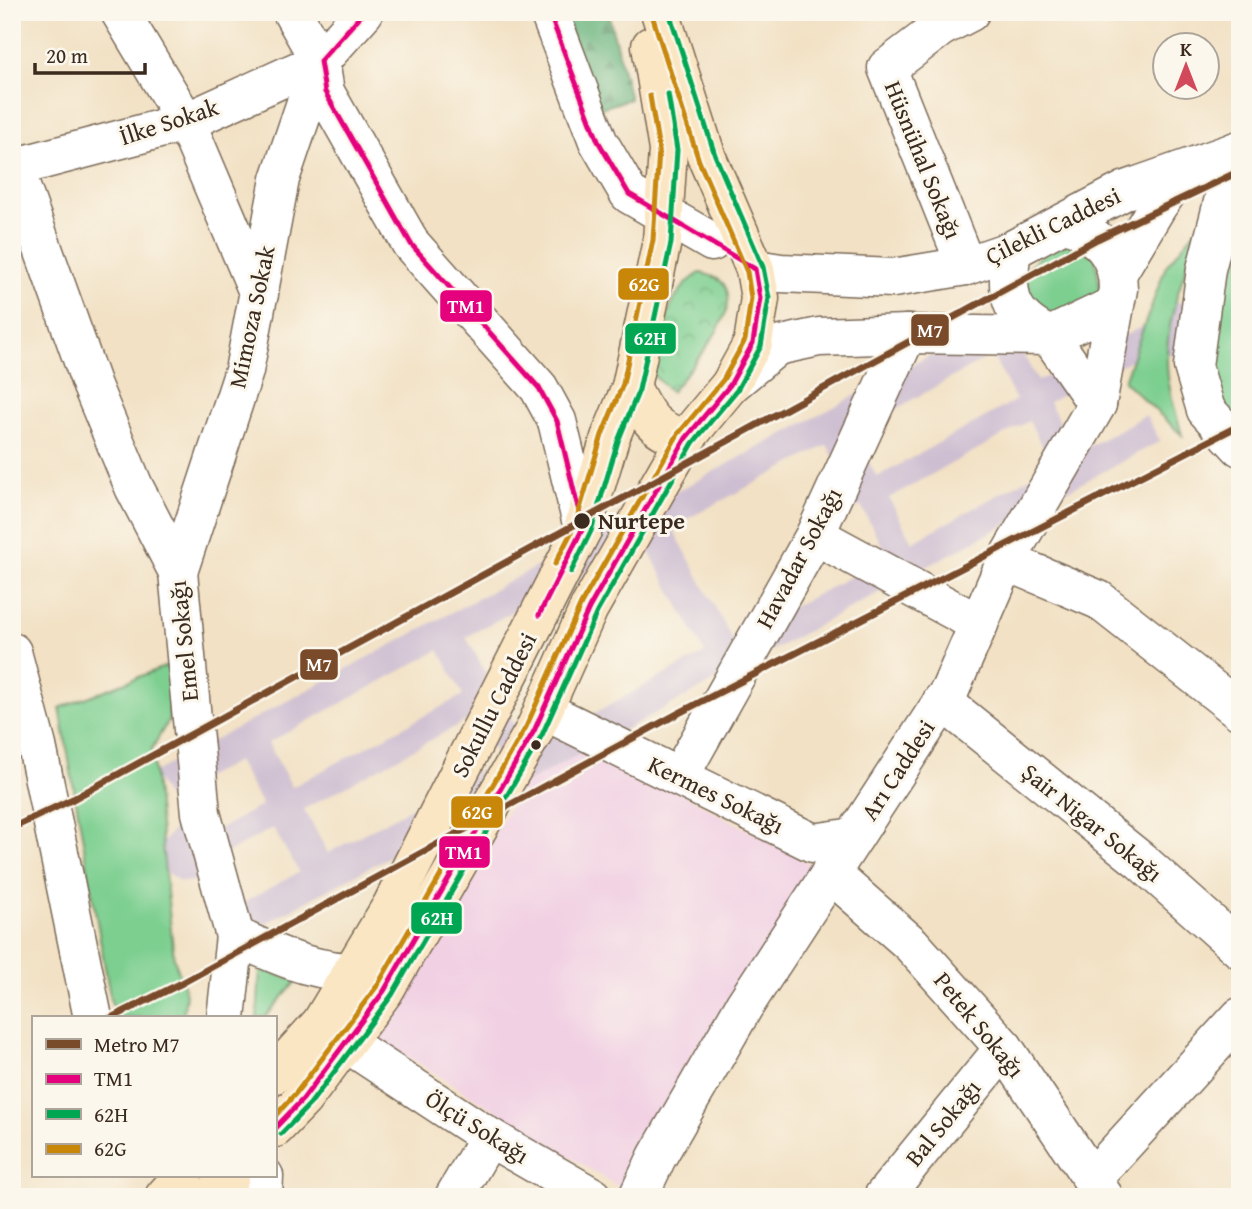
<svg xmlns="http://www.w3.org/2000/svg" width="1252" height="1209" viewBox="0 0 1252 1209" font-family="'Gentium Book Plus',serif">
<style>
.built{fill:#f1d0e3}
.railway{fill:#cebed1;fill-rule:evenodd}
.grass{fill:#7dcf90;stroke:#5c7c57;stroke-width:2}
.forest{fill:url(#forest-firs);stroke:#506e4c;stroke-width:2}
.park{fill:url(#park-crowns);stroke:#5c7c57;stroke-width:2}
.lines{fill:none;stroke-linecap:round;stroke-linejoin:round}
.minor-casing{stroke:#7b6a58;stroke-width:41}
.tertiary-casing{stroke:#7b6a58;stroke-width:41}
.secondary-casing{stroke:#7b6a58;stroke-width:41}
.minor{stroke:#fff;stroke-width:38}
.tertiary{stroke:#fff;stroke-width:38}
.secondary{stroke:#fbe6c4;stroke-width:38}
.bus-1-casing{stroke:#fbf7ec;stroke-width:10}
.bus-2-casing{stroke:#fbf7ec;stroke-width:10}
.bus-3-casing{stroke:#fbf7ec;stroke-width:10}
.bus-1{stroke:#e5007d;stroke-width:5}
.bus-2{stroke:#00a651;stroke-width:5}
.bus-3{stroke:#c88708;stroke-width:5}
.metro-1-casing{stroke:#fbf7ec;stroke-width:12}
.metro-1{stroke:#7a4b2a;stroke-width:7}
.stop-dot{fill:#3b2a1e;stroke:#fbf7ec;stroke-width:2.5}
.labels{text-anchor:middle;stroke-width:6;stroke-linejoin:round;paint-order:stroke}
.street-label{font-size:24px;fill:#3b2a1e;stroke:#fbf7ec}
.stop-label{font-size:24px;font-weight:bold;fill:#3b2a1e;stroke:#fbf7ec;text-anchor:start}
.line-badge{stroke:#fbf7ec;stroke-width:2.5}
.badge-label{font-size:19px;text-anchor:middle;font-weight:bold;fill:#fff}
</style>
<defs>
<pattern id="forest-firs" width="22" height="20" patternUnits="userSpaceOnUse" patternTransform="scale(1.75)"><rect width="22" height="20" fill="#66b27a"/><path d="M5 1l3.5 6h-7zM16 11l3.5 6h-7z" fill="#559163"/></pattern>
<pattern id="park-crowns" width="20" height="18" patternUnits="userSpaceOnUse" patternTransform="scale(1.75)"><rect width="20" height="18" fill="#7dcf90"/><path d="M2 6a3 3 0 1 1 6 0M12 15a3 3 0 1 1 6 0" fill="none" stroke="#68a875"/></pattern>
</defs>
<rect width="100%" height="100%" fill="#fbf7ec"/>
<filter id="ink" filterUnits="userSpaceOnUse"><feTurbulence type="fractalNoise" baseFrequency=".0143" numOctaves="2"/><feDisplacementMap in="SourceGraphic" scale="14" xChannelSelector="R" yChannelSelector="G"/><feConvolveMatrix kernelMatrix="1 2 1 2 8 2 1 2 1" color-interpolation-filters="sRGB"/></filter>
<filter id="wash" filterUnits="userSpaceOnUse"><feTurbulence type="fractalNoise" baseFrequency=".00686" numOctaves="4" result="noise"/><feDisplacementMap in="SourceGraphic" scale="28" xChannelSelector="R" yChannelSelector="G"/><feGaussianBlur stdDeviation="1.57" result="paint"/><feColorMatrix in="noise" values="0 0 0 0 0 0 0 0 0 0 0 0 0 0 0 0 0 1.4 0 .05"/><feComposite in="paint" operator="in"/></filter>
<g filter="url(#wash)">
<rect width="100%" height="100%" fill="#f2e1c4"/>
<path class="built" d="M556 725 817 868 625 1191 378 1038Z"/>
<path class="railway" d="M1068 281 1016 342 1038 381 1145 325 1170 300 1189 304 1182 355 1164 354 1154 348 1049 402 1077 453 1146 415 1160 441 244 935 232 909 299 872 273 828 216 859 207 875 199 881 180 882 165 871 160 862 161 844 173 830 190 826 209 835 262 805 237 761 167 798 153 773ZM992 355 1016 400 877 477 853 433ZM1029 421 1052 465 912 542 889 498ZM827 445 848 483 844 514 861 506 888 557 732 639 672 527ZM643 541 705 653 528 749 466 637ZM439 650 463 695 292 787 268 743ZM475 716 499 760 328 853 304 809Z"/>
<g class="grass">
<path d="M1200 225C1187 268 1166 315 1167 361 1167 386 1175 410 1182 435L1124 381 1166 266Z"/>
<path d="M1062 242 1074 244 1095 258 1101 294 1048 317C1008 280 1023 266 1062 242Z"/>
<path d="M1240 249V412L1233 416 1214 395 1209 340 1220 290Z"/>
<path d="M169 665V719L152 749 174 958 186 994 183 1018H118L111 1002 60 708Z"/>
<path d="M260 970 297 980 265 1018H257Z"/>
</g>
<path class="forest" d="M564 12H608L630 99 595 110Z"/>
<path class="park" d="M700 273C770 285 691 365 671 392L652 374C662 338 665 293 700 273Z"/>
</g>
<g filter="url(#ink)">
<g class="lines">
<defs>
<g id="minor">
<path d="M120 12 186 122 259 294"/>
<path d="M292 12 320 61"/>
<path d="M1236 151 1206 269 1193 366 1206 410 1240 447"/>
<path d="M12 162 92 386 134 487 178 572 201 813 235 936C286 960 325 977 382 971"/>
<path d="M12 168 186 122 320 61"/>
<path d="M966 266 887 68 941 27 970 12"/>
<path d="M815 535 979 624"/>
<path d="M1006 561 1099 600 1240 711"/>
<path d="M178 572 244 371 280 179 320 61"/>
<path d="M12 652 37 746 93 1018"/>
<path d="M942 701 1141 861 1240 949"/>
<path d="M543 710 813 843 854 837"/>
<path d="M679 777 815 535 907 334"/>
<path d="M830 873 911 944 1004 1048 1104 1197"/>
<path d="M226 1018 235 936"/>
<path d="M363 1054 489 1137 593 1197"/>
<path d="M1092 1179 1240 1017"/>
<path d="M454 1197 489 1137"/>
<path d="M883 1197 1004 1048"/>
</g>
<g id="tertiary">
<path d="M364 12 320 61 325 92 411 244 539 388 557 421 583 528"/>
<path d="M549 12 598 141 629 194 712 242"/>
<path d="M1012 250C1005 293 1007 316 1050 336L1113 306"/>
<path d="M755 269 781 273 893 278 966 266 1012 250 1126 190 1240 150"/>
<path d="M1118 272 1158 205 1182 172"/>
<path d="M730 385 777 346 819 337 907 334 1050 336 1097 404"/>
<path d="M263 1197 264 1176"/>
<path d="M638 1197 657 1157 744 1006 950 690 1006 561 1097 404 1118 289C1118 252 1098 236 1066 222"/>
</g>
<g id="secondary">
<path d="M631 387C645 414 653 432 686 438"/>
<path d="M275 1074 321 1023 392 905 583 528 610 438 631 387 662 241 668 150 651 46"/>
<path d="M275 1128 303 1099 384 991 534 731 589 608 686 438 730 385 753 343 760 298 755 269 707 158 660 12"/>
<path d="M164 1197 183 1176"/>
<path d="M211 1197 230 1176"/>
</g>
</defs>
<use href="#minor" class="minor-casing"/>
<use href="#tertiary" class="tertiary-casing"/>
<use href="#secondary" class="secondary-casing"/>
<use href="#minor" class="minor"/>
<use href="#tertiary" class="tertiary"/>
<use href="#secondary" class="secondary"/>
<defs>
<g id="bus-1">
<path d="M364 12 320 61 325 92 411 244 539 388 557 421 583 528 539 615"/>
<path d="M275 1128 303 1099 384 991 534 731 589 608 686 438 730 385 753 343 760 298 755 269 629 194 598 141 549 12"/>
</g>
<g id="bus-2">
<path d="M571 572 591 531 618 441 639 390 671 243 677 150 668 94"/>
<path d="M281 1134 310 1104 392 995 542 735 597 612 693 443 737 390 761 346 769 298 763 267 715 155 669 12"/>
</g>
<g id="bus-3">
<path d="M555 564 575 525 602 435 623 384 653 240 659 150 650 96"/>
<path d="M275 1116 296 1093 377 986 526 727 581 604 678 434 723 380 745 340 751 298 747 272 699 161 652 15"/>
</g>
</defs>
<use href="#bus-1" class="bus-1-casing"/>
<use href="#bus-2" class="bus-2-casing"/>
<use href="#bus-3" class="bus-3-casing"/>
<use href="#bus-1" class="bus-1"/>
<use href="#bus-2" class="bus-2"/>
<use href="#bus-3" class="bus-3"/>
<defs>
<g id="metro-1">
<path d="M12 828 73 799 1097 239 1240 171"/>
<path d="M111 1018 182 983 679 713 1240 425"/>
</g>
</defs>
<use href="#metro-1" class="metro-1-casing"/>
<use href="#metro-1" class="metro-1"/>
</g>
</g>
<g class="stop-dot">
<circle cx="582" cy="521" r="9"/>
<circle cx="536" cy="745" r="6"/>
</g>
<g class="labels">
<g class="street-label">
<text transform="translate(169 122) rotate(-18)" y="8">İlke Sokak</text>
<text transform="translate(923 160) rotate(68)" y="8">Hüsnühal Sokağı</text>
<text transform="translate(1053 226) rotate(-26)" y="8">Çilekli Caddesi</text>
<text transform="translate(252 317) rotate(-78)" y="8">Mimoza Sokak</text>
<text transform="translate(799 558) rotate(-62)" y="8">Havadar Sokağı</text>
<text transform="translate(184 641) rotate(-96)" y="8">Emel Sokağı</text>
<text transform="translate(494 705) rotate(-63)" y="8">Sokullu Caddesi</text>
<text transform="translate(898 770) rotate(-57)" y="8">Arı Caddesi</text>
<text transform="translate(716 795) rotate(26)" y="8">Kermes Sokağı</text>
<text transform="translate(1092 823) rotate(39)" y="8">Şair Nigar Sokağı</text>
<text transform="translate(979 1025) rotate(51)" y="8">Petek Sokağı</text>
<text transform="translate(943 1123) rotate(-51)" y="8">Bal Sokağı</text>
<text transform="translate(477 1127) rotate(32)" y="8">Ölçü Sokağı</text>
</g>
<g class="stop-label">
<text x="598" y="529">Nurtepe</text>
</g>
</g>
<g class="line-badge">
<rect x="617" y="267" width="53" height="34" rx="7" fill="#c88708"/>
<rect x="439" y="289" width="54" height="34" rx="7" fill="#e5007d"/>
<rect x="910" y="313" width="40" height="34" rx="7" fill="#7a4b2a"/>
<rect x="624" y="322" width="53" height="33" rx="7" fill="#00a651"/>
<rect x="299" y="648" width="40" height="33" rx="7" fill="#7a4b2a"/>
<rect x="450" y="795" width="54" height="34" rx="7" fill="#c88708"/>
<rect x="438" y="835" width="53" height="34" rx="7" fill="#e5007d"/>
<rect x="410" y="901" width="53" height="34" rx="7" fill="#00a651"/>
</g>
<g class="badge-label">
<text x="644" y="291">62G</text>
<text x="466" y="313">TM1</text>
<text x="930" y="337">M7</text>
<text x="650" y="345">62H</text>
<text x="319" y="671">M7</text>
<text x="477" y="819">62G</text>
<text x="464" y="859">TM1</text>
<text x="437" y="925">62H</text>
</g>
<rect width="1252" height="1209" fill="none" stroke="#fbf7ec" stroke-width="42"/>
<rect x="32" y="1016" width="245" height="161" fill="#fbf7ec" stroke="#aea59a" stroke-width="2"/>
<rect x="46" y="1039" width="35" height="10" fill="#7a4b2a" stroke="#aea59a" stroke-width="2"/>
<text x="94" y="1052" font-size="21" fill="#3b2a1e">Metro M7</text>
<rect x="46" y="1074" width="35" height="10" fill="#e5007d" stroke="#aea59a" stroke-width="2"/>
<text x="94" y="1086" font-size="21" fill="#3b2a1e">TM1</text>
<rect x="46" y="1109" width="35" height="10" fill="#00a651" stroke="#aea59a" stroke-width="2"/>
<text x="94" y="1122" font-size="21" fill="#3b2a1e">62H</text>
<rect x="46" y="1144" width="35" height="10" fill="#c88708" stroke="#aea59a" stroke-width="2"/>
<text x="94" y="1156" font-size="21" fill="#3b2a1e">62G</text>
<g transform="translate(1186 66)"><circle r="33" fill="#fbf7ec" stroke="#aea59a" stroke-width="2"/>
<path d="M0-5L12 26L0 18L-12 26Z" fill="#d1495b"/>
<text y="-10" font-size="19" font-weight="bold" text-anchor="middle" fill="#3b2a1e">K</text>
</g>
<path d="M35 63v10h110v-10" fill="none" stroke="#3b2a1e" stroke-width="3.5"/>
<text x="46" y="63" font-size="21" fill="#3b2a1e" stroke="#fbf7ec" stroke-width="5" paint-order="stroke">20 m</text>
</svg>
